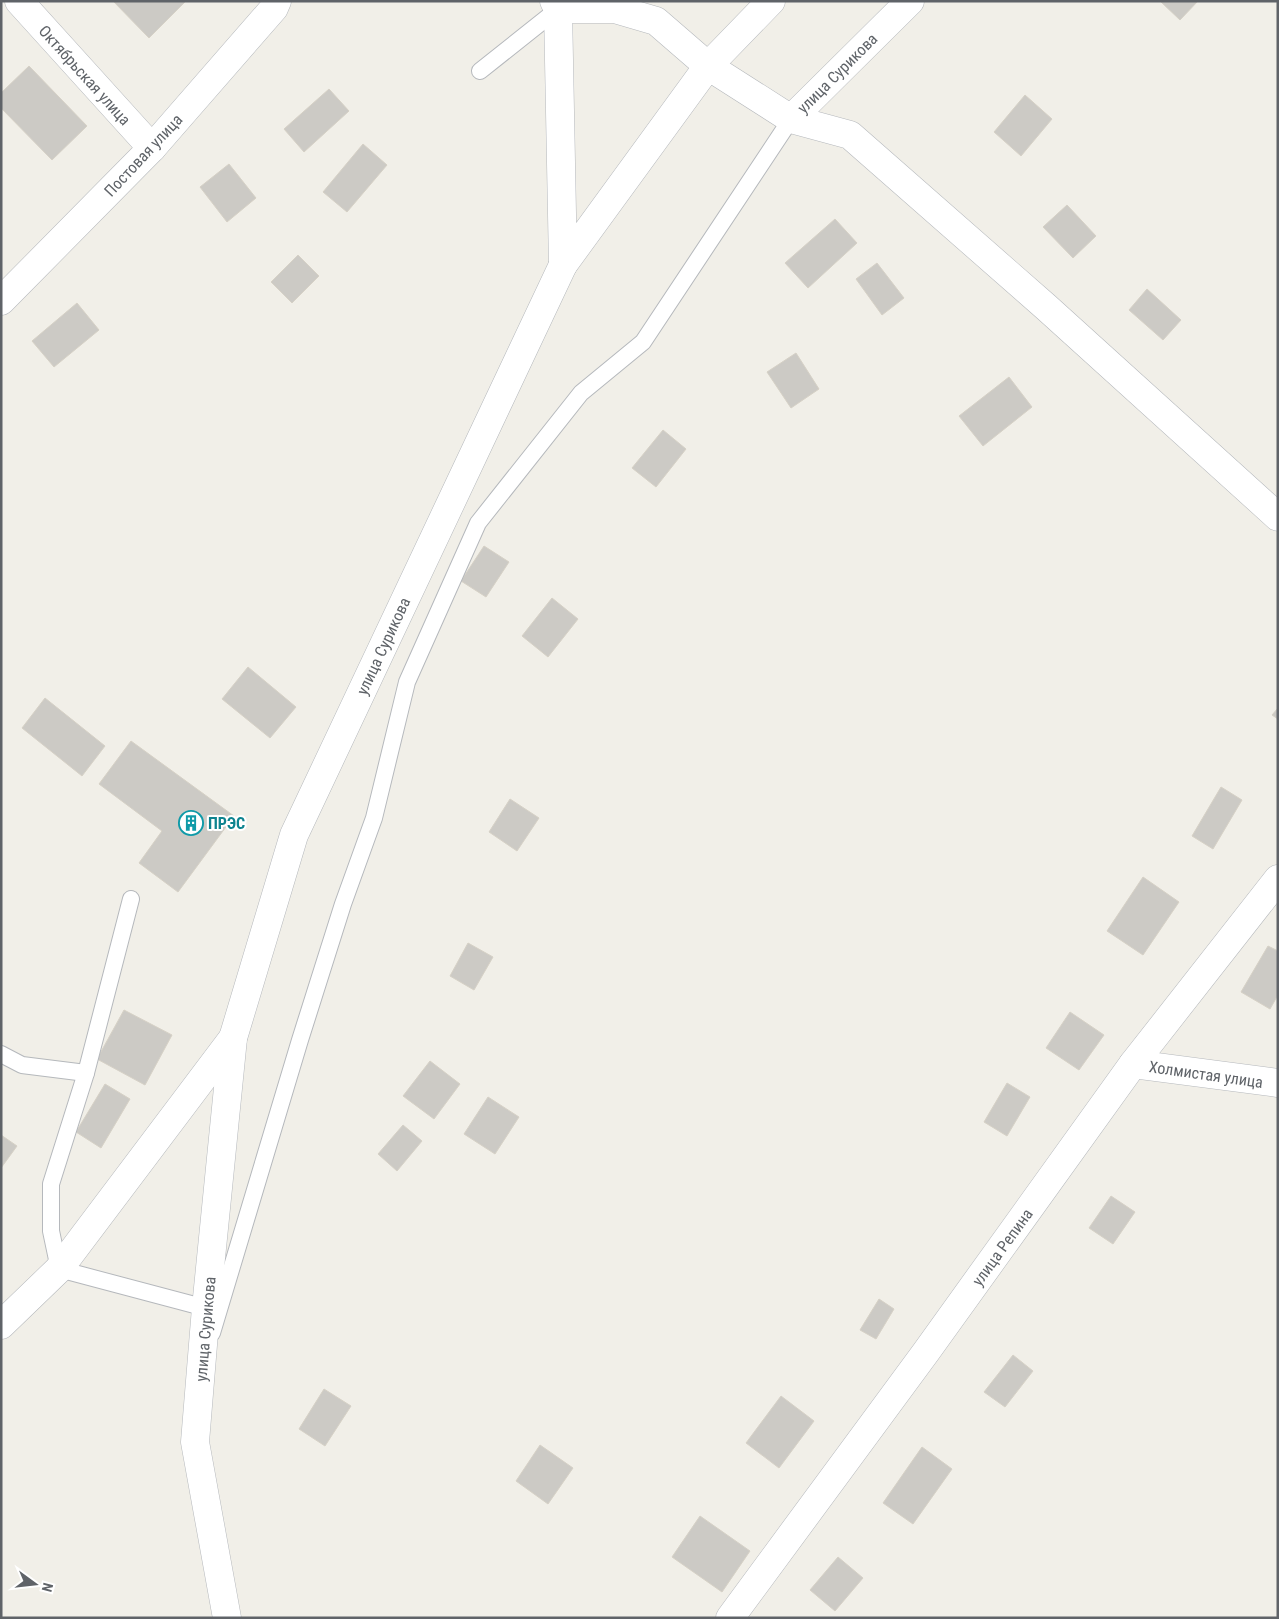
<svg xmlns="http://www.w3.org/2000/svg" width="1279" height="1619" viewBox="0 0 1279 1619" font-family="'Roboto Condensed',sans-serif">
<style>
.building{fill:#cccac5;stroke:#d6d1c6}
.lines{fill:none;stroke-linecap:round;stroke-linejoin:round}
.lane-casing{stroke:#b5b8bc;stroke-width:18}
.street-casing{stroke:#b5b8bc;stroke-width:29}
.lane{stroke:#fff;stroke-width:16}
.street{stroke:#fff;stroke-width:28}
.labels{text-anchor:middle;stroke-width:4;stroke-linejoin:round;paint-order:stroke}
.street-label{font-size:16px;fill:#5f6368;stroke:#fff}
.culture-label{font-size:16px;font-weight:bold;fill:#0d838f;stroke:#fff;text-anchor:start}
</style>
<rect width="100%" height="100%" fill="#f1efe8"/>
<g class="building">
<path d="M113 1H186L149 38Z"/>
<path d="M1160 1H1198L1180 20Z"/>
<path d="M29 66 87 126 52 160 1 108V93Z"/>
<path d="M329 89 349 111 304 152 284 129Z"/>
<path d="M1025 95 1052 119 1021 156 994 132Z"/>
<path d="M363 144 387 165 347 212 323 192Z"/>
<path d="M229 164 256 198 227 222 200 187Z"/>
<path d="M1067 205 1096 236 1073 258 1043 227Z"/>
<path d="M835 219 857 243 808 288 785 263Z"/>
<path d="M298 255 319 276 292 303 271 282Z"/>
<path d="M877 263 904 298 882 315 856 279Z"/>
<path d="M1147 289 1181 320 1163 340 1129 310Z"/>
<path d="M77 303 99 330 54 367 32 341Z"/>
<path d="M796 353 819 389 791 408 767 372Z"/>
<path d="M1009 377 1032 407 983 446 959 416Z"/>
<path d="M663 430 686 449 656 487 632 468Z"/>
<path d="M484 546 509 562 486 597 461 581Z"/>
<path d="M552 598 578 619 548 657 522 636Z"/>
<path d="M248 667 296 707 270 738 222 699Z"/>
<path d="M45 698 105 746 82 776 22 728Z"/>
<path d="M1278 708V719L1272 715Z"/>
<path d="M131 741 234 816 178 892 139 863 162 831 99 784Z"/>
<path d="M1221 787 1242 800 1213 849 1192 836Z"/>
<path d="M510 799 539 818 517 851 489 832Z"/>
<path d="M1143 877 1179 902 1143 955 1107 931Z"/>
<path d="M468 943 493 957 474 990 450 976Z"/>
<path d="M1268 946 1278 951V995L1270 1009 1241 992Z"/>
<path d="M124 1010 172 1035 145 1085 97 1059Z"/>
<path d="M1070 1012 1104 1035 1079 1070 1046 1048Z"/>
<path d="M430 1061 460 1084 434 1119 403 1096Z"/>
<path d="M1007 1083 1030 1097 1007 1136 984 1122Z"/>
<path d="M105 1084 130 1099 101 1148 76 1132Z"/>
<path d="M488 1097 519 1117 495 1154 464 1134Z"/>
<path d="M403 1125 422 1141 397 1171 378 1154Z"/>
<path d="M1 1135 17 1146 1 1168Z"/>
<path d="M1111 1196 1135 1212 1113 1244 1089 1228Z"/>
<path d="M879 1299 894 1309 876 1339 860 1330Z"/>
<path d="M1013 1355 1033 1371 1005 1407 984 1392Z"/>
<path d="M324 1389 351 1406 325 1446 299 1429Z"/>
<path d="M781 1396 814 1421 779 1468 746 1443Z"/>
<path d="M540 1445 573 1468 548 1504 516 1481Z"/>
<path d="M922 1447 952 1469 913 1524 883 1503Z"/>
<path d="M700 1516 750 1551 722 1592 672 1557Z"/>
<path d="M838 1557 863 1578 835 1611 810 1590Z"/>
</g>
<g class="lines">
<defs>
<g id="lane">
<path d="M480 71 558 9"/>
<path d="M131 899 86 1073 51 1184V1231L59 1269 206 1308"/>
<path d="M1 1054 22 1065 86 1073"/>
<path d="M212 1333 300 1040 343 904 374 818 407 682 478 523 581 393 643 342 791 119"/>
</g>
<g id="street">
<path d="M19 1 152 148"/>
<path d="M554 1 558 9H615L656 21 708 66 771 1"/>
<path d="M558 9 563 265 708 66 791 119 910 1"/>
<path d="M791 119 850 135 1046 307 1278 517"/>
<path d="M1 301 152 148 274 8 277 1"/>
<path d="M1133 1064 1278 1083"/>
<path d="M1 1325 59 1269 233 1038"/>
<path d="M227 1618 195 1442 206 1308 233 1038 294 835 563 265"/>
<path d="M730 1618 926 1352 1133 1064 1278 879"/>
</g>
</defs>
<use href="#lane" class="lane-casing"/>
<use href="#street" class="street-casing"/>
<use href="#lane" class="lane"/>
<use href="#street" class="street"/>
</g>
<defs>
<symbol id="building-ring" viewBox="-11 -11 22 22"><circle r="9.5" fill="#fff" stroke="#0f9aa8" stroke-width="1.5"/><path d="M-4-6H4V6H1V3H-1V6H-4ZM-2.5-4.3h1.7v1.8h-1.7ZM.8-4.3h1.7v1.8H.8ZM-2.5-1h1.7V.8h-1.7ZM.8-1h1.7V.8H.8Z" fill="#0f9aa8"/></symbol>
</defs>
<g fill-rule="evenodd">
<use href="#building-ring" x="177" y="809" width="28" height="28"/>
</g>
<g class="labels">
<g class="street-label">
<text transform="translate(837 73) rotate(-45)" y="6">улица Сурикова</text>
<text transform="translate(85 75) rotate(48)" y="6">Октябрьская улица</text>
<text transform="translate(143 155) rotate(-47)" y="6">Постовая улица</text>
<text transform="translate(383 646) rotate(-65)" y="6">улица Сурикова</text>
<text transform="translate(1206 1074) rotate(8)" y="6">Холмистая улица</text>
<text transform="translate(1002 1247) rotate(-54)" y="6">улица Репина</text>
<text transform="translate(205 1329) rotate(-85)" y="6">улица Сурикова</text>
</g>
<g class="culture-label">
<text x="208" y="829">ПРЭС</text>
</g>
</g>
<rect width="1279" height="1619" fill="none" stroke="#5f6368" stroke-width="5"/>
<g transform="translate(35 1584) rotate(105)" stroke="#ffffff" stroke-width="4" paint-order="stroke">
<path d="M0-4L9 19L0 12L-9 19Z" fill="#5f6368"/>
<text y="-8" font-size="14" font-weight="bold" text-anchor="middle" fill="#5f6368">N</text>
</g>
</svg>
